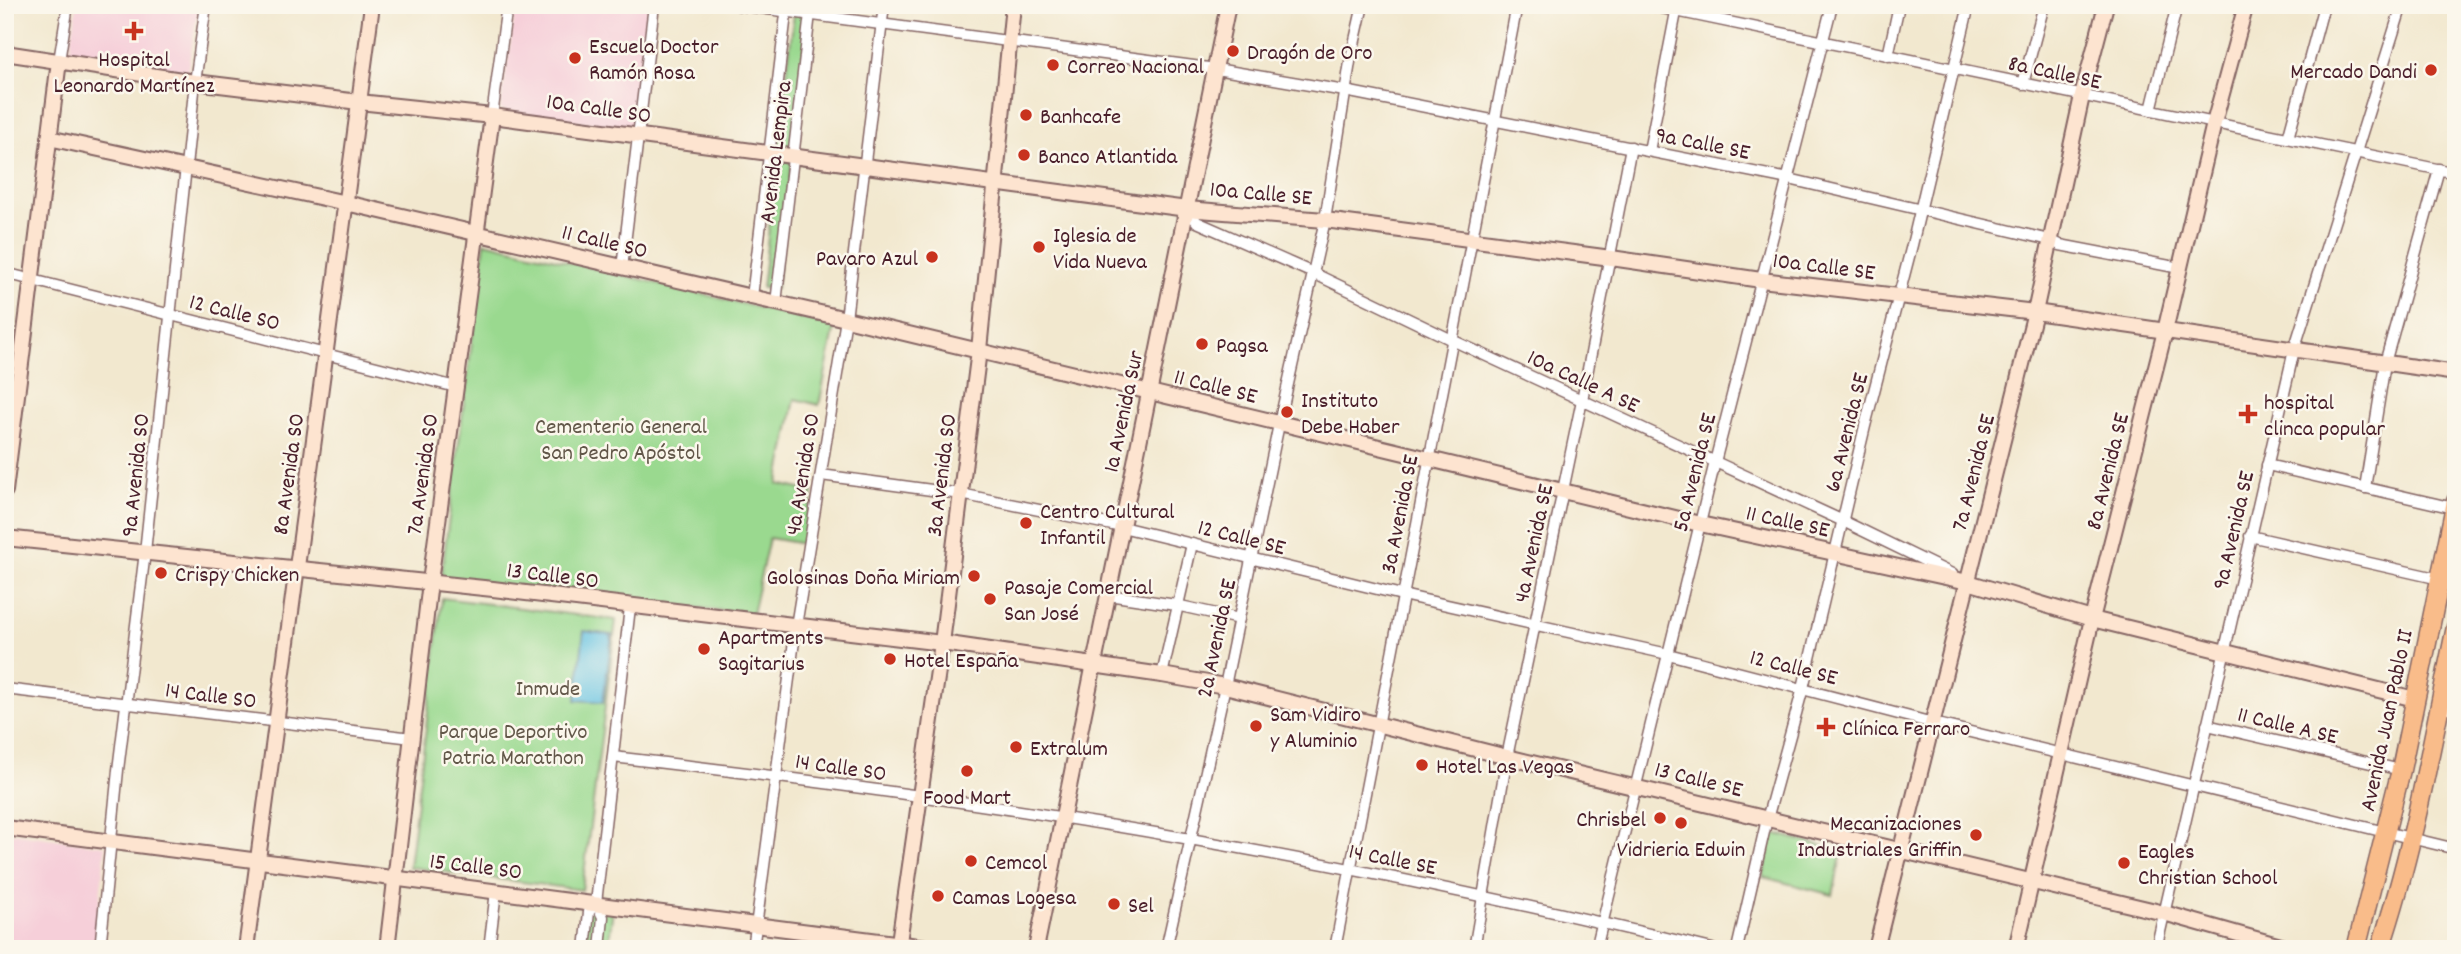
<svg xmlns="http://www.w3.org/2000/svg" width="2461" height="954" viewBox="0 0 2461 954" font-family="Dekko,sans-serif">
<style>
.built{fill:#f6cfd9}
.green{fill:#9ad98f;stroke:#727c5d;stroke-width:2}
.water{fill:#64c2e2;stroke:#577086;stroke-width:2}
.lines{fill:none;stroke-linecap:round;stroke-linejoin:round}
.street-casing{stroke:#856564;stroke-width:13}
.secondary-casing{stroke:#856564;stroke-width:18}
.highway-casing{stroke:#856564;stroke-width:21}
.street{stroke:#fff;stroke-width:10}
.secondary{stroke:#fde4d0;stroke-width:14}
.highway{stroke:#f9bc8a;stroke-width:18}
.poi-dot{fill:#c8321e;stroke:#fbf7ec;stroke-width:2.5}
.labels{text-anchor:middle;stroke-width:5;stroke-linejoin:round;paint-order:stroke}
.poi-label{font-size:23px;fill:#4a1f2b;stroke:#fbf7ec;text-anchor:start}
.street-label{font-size:23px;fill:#4a1f2b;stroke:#fbf7ec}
.park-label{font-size:23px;fill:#625749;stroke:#fbf7ec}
</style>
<rect width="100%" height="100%" fill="#fbf7ec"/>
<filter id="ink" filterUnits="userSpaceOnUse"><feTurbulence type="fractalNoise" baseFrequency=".0143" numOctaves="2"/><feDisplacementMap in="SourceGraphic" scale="14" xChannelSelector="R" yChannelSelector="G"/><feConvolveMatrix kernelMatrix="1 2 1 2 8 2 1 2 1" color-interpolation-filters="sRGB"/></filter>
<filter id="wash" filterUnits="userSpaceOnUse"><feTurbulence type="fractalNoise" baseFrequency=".00686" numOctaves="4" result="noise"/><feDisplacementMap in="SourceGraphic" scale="28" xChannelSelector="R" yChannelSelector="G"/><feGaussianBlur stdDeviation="1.57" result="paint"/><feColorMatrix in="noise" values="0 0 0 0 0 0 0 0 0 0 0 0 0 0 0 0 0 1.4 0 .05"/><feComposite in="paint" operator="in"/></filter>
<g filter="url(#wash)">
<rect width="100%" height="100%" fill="#f2e8cf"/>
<g class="built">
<path d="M77 5H199L187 74 69 56Z"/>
<path d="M516 5H648L632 129 500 110Z"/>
<path d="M5 832 106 846 94 949H5Z"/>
</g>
<g class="green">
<path d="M795 5H811L776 289 762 288Z"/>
<path d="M485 242 835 326 819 405 795 399 778 484 813 492 804 544 769 538 752 614 441 579Z"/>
<path d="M442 598 616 620 582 890 409 867Z"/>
<path d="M1773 833 1842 851 1833 895 1763 877Z"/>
<path d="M585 897 614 900 608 949H580Z"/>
</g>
<path class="water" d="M584 631 612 635 603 702 576 700Z"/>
</g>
<g filter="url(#ink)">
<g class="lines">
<defs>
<g id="street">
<path d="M738 5 1216 69 1345 91 1789 179 2050 240 2060 245 2180 268"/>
<path d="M1647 5 2456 173"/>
<path d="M1888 56 1899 5"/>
<path d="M59 61 68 5"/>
<path d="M2023 84 2044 5"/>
<path d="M2151 110 2177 5"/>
<path d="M492 116 507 5"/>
<path d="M2288 138 2324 5"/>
<path d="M1649 151 1677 7"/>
<path d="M1187 209 1197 222 1313 273 1452 340 1843 521 1952 574"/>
<path d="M622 268 654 5"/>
<path d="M5 273 456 387"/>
<path d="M752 297 787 6"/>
<path d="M776 303 811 5"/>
<path d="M2267 465 2454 508"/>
<path d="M821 475 961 494 1122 527 1402 595 1668 654 1933 723 2456 849"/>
<path d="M2365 488 2385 363 2439 169"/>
<path d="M2250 536 2440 579"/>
<path d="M1108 595 1176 605 1239 619"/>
<path d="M1162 675 1192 544"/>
<path d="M5 689 412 738"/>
<path d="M2439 706 2456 710"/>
<path d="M2207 725 2401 770"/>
<path d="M613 757C806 779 999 805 1190 839 1366 870 1539 907 1712 949"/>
<path d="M596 903 630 607"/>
<path d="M596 903 603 917 600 949"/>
<path d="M100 949 118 770 145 552 195 82 206 5"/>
<path d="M489 949 496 891"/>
<path d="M585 949 589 912 596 903"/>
<path d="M753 949 796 626 846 319 884 5"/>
<path d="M1166 949 1225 686 1279 424 1325 220 1350 62 1363 5"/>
<path d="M1335 949 1517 5"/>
<path d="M1474 949 1507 757 1582 400 1631 147"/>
<path d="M1596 949 1715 462 1832 5"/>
<path d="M1737 949 1767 819 1803 688 1865 426 1912 245 1969 5"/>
<path d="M2156 949 2294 350 2402 5"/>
</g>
<g id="secondary">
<path d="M5 53 195 82 359 102 492 116 1187 209 1325 220 1611 258 1761 280 2035 312 2456 373"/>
<path d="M49 138 346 203 846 319 1700 524 1968 582 2092 619 2415 699"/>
<path d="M5 491 59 61"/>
<path d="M5 538 493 589 942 643 1162 675 1225 686 1507 757 2164 913 2291 949"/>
<path d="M5 828 941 949"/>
<path d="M246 949 372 5"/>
<path d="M387 949 430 582 492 116"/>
<path d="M898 949 942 643 979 350 1013 5"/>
<path d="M1036 949 1228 5"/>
<path d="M1876 949 2035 312 2082 96 2106 5"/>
<path d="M2016 949 2092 619 2165 331 2214 123 2246 5"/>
</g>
<g id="highway">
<path d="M2356 949 2401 770 2456 501"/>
<path d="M2380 949C2415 845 2433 735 2456 627"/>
</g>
</defs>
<use href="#street" class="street-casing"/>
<use href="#secondary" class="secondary-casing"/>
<use href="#highway" class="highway-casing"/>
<use href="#street" class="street"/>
<use href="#secondary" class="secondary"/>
<use href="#highway" class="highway"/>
</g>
</g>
<g class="poi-dot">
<path d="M130.5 20.5h7v7h7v7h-7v7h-7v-7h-7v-7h7z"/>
<circle cx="1233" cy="51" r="7"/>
<circle cx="575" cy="58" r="7"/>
<circle cx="1053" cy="65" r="7"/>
<circle cx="2431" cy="70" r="7"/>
<circle cx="1026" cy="115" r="7"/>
<circle cx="1024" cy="155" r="7"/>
<circle cx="1039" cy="247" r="7"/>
<circle cx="932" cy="257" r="7"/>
<circle cx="1202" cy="344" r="7"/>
<circle cx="1287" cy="412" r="7"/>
<path d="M2244.5 403.5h7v7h7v7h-7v7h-7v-7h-7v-7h7z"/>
<circle cx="1026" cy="523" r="7"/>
<circle cx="161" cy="573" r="7"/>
<circle cx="974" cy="576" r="7"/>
<circle cx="990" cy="599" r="7"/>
<circle cx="704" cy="649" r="7"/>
<circle cx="890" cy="659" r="7"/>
<circle cx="1256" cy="726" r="7"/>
<path d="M1822.5 716.5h7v7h7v7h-7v7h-7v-7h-7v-7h7z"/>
<circle cx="1016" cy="747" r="7"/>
<circle cx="1422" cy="765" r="7"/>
<circle cx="967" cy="771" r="7"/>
<circle cx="1660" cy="818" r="7"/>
<circle cx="1681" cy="823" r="7"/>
<circle cx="1976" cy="835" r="7"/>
<circle cx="971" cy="861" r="7"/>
<circle cx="2124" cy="863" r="7"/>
<circle cx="938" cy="896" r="7"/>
<circle cx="1114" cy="904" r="7"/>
</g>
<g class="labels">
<g class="poi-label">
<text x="589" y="53">Escuela Doctor<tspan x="589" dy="26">Ramón Rosa</tspan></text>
<text x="1247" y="59">Dragón de Oro</text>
<text x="134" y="66" text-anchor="middle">Hospital<tspan x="134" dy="26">Leonardo Martínez</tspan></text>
<text x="1067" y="73">Correo Nacional</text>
<text x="2417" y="78" text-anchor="end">Mercado Dandi</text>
<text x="1040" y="123">Banhcafe</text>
<text x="1038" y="163">Banco Atlantida</text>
<text x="1053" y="242">Iglesia de<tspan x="1053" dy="26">Vida Nueva</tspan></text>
<text x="918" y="265" text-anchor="end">Pavaro Azul</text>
<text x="1216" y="352">Pagsa</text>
<text x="1301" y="407">Instituto<tspan x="1301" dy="26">Debe Haber</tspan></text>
<text x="2264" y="409">hospital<tspan x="2264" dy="26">clinca popular</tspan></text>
<text x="1040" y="518">Centro Cultural<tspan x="1040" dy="26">Infantil</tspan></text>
<text x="175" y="581">Crispy Chicken</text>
<text x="960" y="584" text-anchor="end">Golosinas Doña Miriam</text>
<text x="1004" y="594">Pasaje Comercial<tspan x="1004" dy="26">San José</tspan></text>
<text x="718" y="644">Apartments<tspan x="718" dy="26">Sagitarius</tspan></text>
<text x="904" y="667">Hotel España</text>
<text x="1270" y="721">Sam Vidiro<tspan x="1270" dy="26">y Aluminio</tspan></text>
<text x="1842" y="735">Clínica Ferraro</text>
<text x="1030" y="755">Extralum</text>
<text x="1436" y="773">Hotel Las Vegas</text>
<text x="967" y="804" text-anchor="middle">Food Mart</text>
<text x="1646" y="826" text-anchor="end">Chrisbel</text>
<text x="1962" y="830" text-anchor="end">Mecanizaciones<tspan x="1962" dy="26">Industriales Griffin</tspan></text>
<text x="1681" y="856" text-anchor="middle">Vidrieria Edwin</text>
<text x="2138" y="858">Eagles<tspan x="2138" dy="26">Christian School</tspan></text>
<text x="985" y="869">Cemcol</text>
<text x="952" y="904">Camas Logesa</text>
<text x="1128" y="912">Sel</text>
</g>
<g class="street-label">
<text transform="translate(2055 71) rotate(12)" y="8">8a Calle SE</text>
<text transform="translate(599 107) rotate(8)" y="8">10a Calle SO</text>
<text transform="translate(1703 142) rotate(11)" y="8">9a Calle SE</text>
<text transform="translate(774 152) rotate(-83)" y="8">Avenida Lempira</text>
<text transform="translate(1261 192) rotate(5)" y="8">10a Calle SE</text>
<text transform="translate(605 240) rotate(13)" y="8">11 Calle SO</text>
<text transform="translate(1824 265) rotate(7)" y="8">10a Calle SE</text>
<text transform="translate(235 311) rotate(14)" y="8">12 Calle SO</text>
<text transform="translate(1584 380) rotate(25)" y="8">10a Calle A SE</text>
<text transform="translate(1216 385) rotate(14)" y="8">11 Calle SE</text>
<text transform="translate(1122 411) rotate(-78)" y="8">1a Avenida Sur</text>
<text transform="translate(1845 432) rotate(-76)" y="8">6a Avenida SE</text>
<text transform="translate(2106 471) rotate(-76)" y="8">8a Avenida SE</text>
<text transform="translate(1693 472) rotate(-76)" y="8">5a Avenida SE</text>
<text transform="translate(1972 472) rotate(-76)" y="8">7a Avenida SE</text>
<text transform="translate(287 474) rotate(-82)" y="8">8a Avenida SO</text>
<text transform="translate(421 474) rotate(-82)" y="8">7a Avenida SO</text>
<text transform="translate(801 474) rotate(-81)" y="8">4a Avenida SO</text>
<text transform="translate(134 475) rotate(-84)" y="8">9a Avenida SO</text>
<text transform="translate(940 475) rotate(-83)" y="8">3a Avenida SO</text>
<text transform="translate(1398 514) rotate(-79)" y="8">3a Avenida SE</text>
<text transform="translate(1788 520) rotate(12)" y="8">11 Calle SE</text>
<text transform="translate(2232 530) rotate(-77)" y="8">9a Avenida SE</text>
<text transform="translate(1242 536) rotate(14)" y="8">12 Calle SE</text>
<text transform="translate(1532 543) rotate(-78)" y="8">4a Avenida SE</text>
<text transform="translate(553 574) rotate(7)" y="8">13 Calle SO</text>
<text transform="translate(1215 638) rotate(-78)" y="8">2a Avenida SE</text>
<text transform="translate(1794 666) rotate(14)" y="8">12 Calle SE</text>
<text transform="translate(211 694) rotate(7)" y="8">14 Calle SO</text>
<text transform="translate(2385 720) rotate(-78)" y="8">Avenida Juan Pablo II</text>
<text transform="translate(2288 724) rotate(13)" y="8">11 Calle A SE</text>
<text transform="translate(841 766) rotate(8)" y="8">14 Calle SO</text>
<text transform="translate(1699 778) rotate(14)" y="8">13 Calle SE</text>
<text transform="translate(1393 858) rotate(11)" y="8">14 Calle SE</text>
<text transform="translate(476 865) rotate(7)" y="8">15 Calle SO</text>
</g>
<g class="park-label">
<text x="621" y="433">Cementerio General<tspan x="621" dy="26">San Pedro Apóstol</tspan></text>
<text x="548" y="695">Inmude</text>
<text x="513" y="738">Parque Deportivo<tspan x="513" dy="26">Patria Marathon</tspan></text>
</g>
</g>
<rect width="2461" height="954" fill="none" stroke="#fbf7ec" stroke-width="28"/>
</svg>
